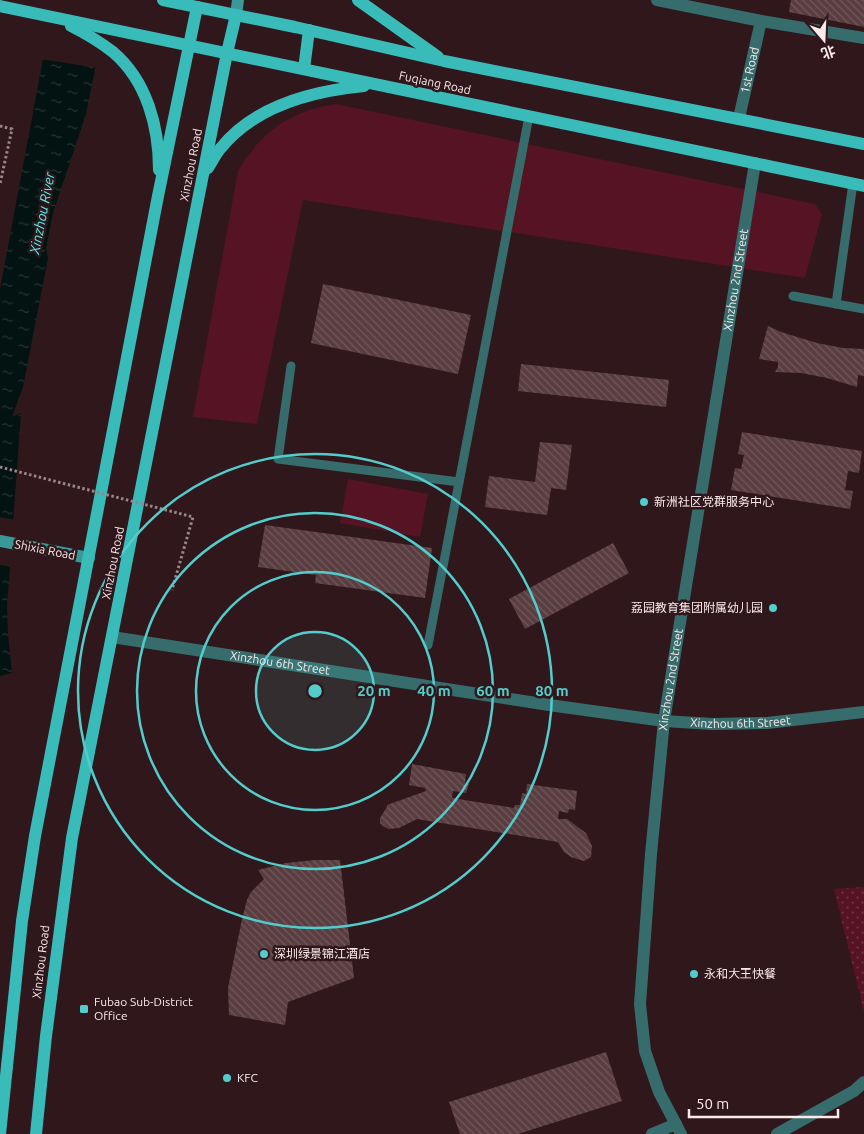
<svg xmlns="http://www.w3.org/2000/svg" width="864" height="1134" viewBox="0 0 864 1134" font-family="Ubuntu,'Noto Sans SC',sans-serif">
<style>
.grass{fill:#561324}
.park{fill:url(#park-dots)}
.water{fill:url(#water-ripples)}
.pier{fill:#2f171b}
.building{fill:url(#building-back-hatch)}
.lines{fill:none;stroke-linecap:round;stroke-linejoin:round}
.path{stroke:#9a8588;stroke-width:3;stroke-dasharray:2.5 2.5;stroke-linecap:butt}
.lane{stroke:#366d6c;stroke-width:9}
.street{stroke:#366d6c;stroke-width:12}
.secondary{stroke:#3a9998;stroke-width:12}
.primary{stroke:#39bbba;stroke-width:12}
.path-bridge{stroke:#9a8588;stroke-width:3;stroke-dasharray:2.5 2.5;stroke-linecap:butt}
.ring{fill:none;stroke:#52cdcc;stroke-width:2.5}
.poi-dot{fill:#52cdcc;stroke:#2f171b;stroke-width:2}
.labels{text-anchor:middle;stroke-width:5;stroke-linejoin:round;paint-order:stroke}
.street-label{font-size:12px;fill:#fbe9eb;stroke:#2f171b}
.poi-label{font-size:12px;fill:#fbe9eb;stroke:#2f171b;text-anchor:start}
.water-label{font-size:14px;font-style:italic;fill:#55efee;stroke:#2f171b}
.centre{fill:#52cdcc;stroke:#2f171b;stroke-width:2.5}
.ring-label{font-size:15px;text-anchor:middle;font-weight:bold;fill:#52cdcc;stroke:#2f171b;stroke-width:5;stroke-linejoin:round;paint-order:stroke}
</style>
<defs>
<pattern id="park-dots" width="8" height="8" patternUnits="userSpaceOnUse" patternTransform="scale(1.25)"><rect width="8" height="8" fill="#561324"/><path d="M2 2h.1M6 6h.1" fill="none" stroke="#6f3544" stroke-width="1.8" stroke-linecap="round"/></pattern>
<pattern id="water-ripples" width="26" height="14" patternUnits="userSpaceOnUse" patternTransform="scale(1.25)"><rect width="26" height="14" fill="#021312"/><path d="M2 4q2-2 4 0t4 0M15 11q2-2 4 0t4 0" fill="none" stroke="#283535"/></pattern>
<pattern id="building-back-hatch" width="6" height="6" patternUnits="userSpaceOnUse" patternTransform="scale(1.25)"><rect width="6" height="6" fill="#593d40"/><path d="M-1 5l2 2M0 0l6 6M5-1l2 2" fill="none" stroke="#72595c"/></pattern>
</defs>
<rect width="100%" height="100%" fill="#2f171b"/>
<g class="grass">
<path d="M336 104 815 204 822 214 805 278 303 200 257 424 193 417 238 171C262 131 290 111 336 104Z"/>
<path d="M348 479 428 494 420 537 340 523Z"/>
</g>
<path class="park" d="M864 887V1012L834 889Z"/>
<path class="water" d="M54 0H109L86 114 53 213 46 248 48 258 23 387 12 417 21 413 7 607 8 634 12 673 0 676V289Z"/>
<g class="pier">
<path d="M51 0H112L98 68 40 59Z"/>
<path d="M0 517 17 520 13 567 0 565Z"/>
</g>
<g class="building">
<path d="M791 0H864V27L789 12Z"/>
<path d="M323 284 471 315 458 374 311 343Z"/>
<path d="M768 326 781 332 817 343 843 348 864 349V376L858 375 857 387 827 378 801 373 775 372 778 367V362L759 359Z"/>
<path d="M521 364 669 380 666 407 518 391Z"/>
<path d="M742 432 862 451 859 473 848 471 845 490 853 491 850 509 731 490 735 468 741 469 744 455 738 454Z"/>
<path d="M540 442 572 445 566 490 551 488 547 515 485 507 489 476 535 482Z"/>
<path d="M265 525 432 548 425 598 315 583 316 575 258 567Z"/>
<path d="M613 543 629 573 525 629 509 599Z"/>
<path d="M412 764 466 774 465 784H469L466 793 453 791 452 798 514 808 515 805H520L522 793 526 794 527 784 577 791 575 810 569 809 568 813 559 811 558 818 559 819H567L586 833 592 846 591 857 584 861 571 857 564 852 558 842 417 819 399 828 389 829 383 826 380 823V818L387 807V805L426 791 425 788 409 785Z"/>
<path d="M315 860H340L354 978 288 1002 285 1025 229 1015 228 988 242 919 247 900 251 892 264 879 258 870 286 863Z"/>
<path d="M606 1052 622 1101 518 1134H460L449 1102Z"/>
</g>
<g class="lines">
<path class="path" d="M0 126 12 129 0 184"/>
<g class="lane">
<path d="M793 296 864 309"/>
<path d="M836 304 853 183"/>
<path d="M291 366 278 459 459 482"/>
<path d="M428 645 529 116"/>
</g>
<g class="street">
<path d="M657 0 761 21 864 38"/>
<path id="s1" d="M739 118 761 21"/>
<path id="s2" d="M112 637 549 705 664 721 713 724 767 723 864 712"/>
<path d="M652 1134 676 1124"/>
<path id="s3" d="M681 1134 659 1092 645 1051 640 1004 651 854 664 721 755 163"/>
<path d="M777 1134 854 1091 864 1082"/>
</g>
<g class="secondary">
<path d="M236 15 238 0"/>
<path d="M0 541 89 558"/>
</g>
<g class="primary">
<path d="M163 0 295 27 444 61 864 144"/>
<path d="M358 0 438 57"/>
<path d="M0 6 864 186"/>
<path d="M71 26C85 33 100 42 113 52 147 81 159 127 159 170"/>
<path d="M304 69 309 30"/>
<path d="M208 168C212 162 215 155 220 149 254 106 312 91 364 86"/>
<path d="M0 1134 22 921 35 836 158 196 197 7"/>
<path d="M36 1134 46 1036 72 838 227 53 236 15"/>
</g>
<path class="path-bridge" d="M0 467 193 517 172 590"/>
</g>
<circle cx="315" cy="691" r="59" fill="#52cdcc" fill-opacity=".12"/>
<g class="ring">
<circle cx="315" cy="691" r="59"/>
<circle cx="315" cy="691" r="119"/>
<circle cx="315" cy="691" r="178"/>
<circle cx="315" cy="691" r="237"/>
</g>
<g class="poi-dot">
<circle cx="644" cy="502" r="5"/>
<circle cx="773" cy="608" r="5"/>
<circle cx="264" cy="954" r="5"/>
<circle cx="694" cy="974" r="5"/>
<rect x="79" y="1004" width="10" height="10" rx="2.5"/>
<circle cx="227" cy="1078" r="5"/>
</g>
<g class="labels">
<g class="street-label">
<text dy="4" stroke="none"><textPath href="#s1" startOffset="49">1st Road</textPath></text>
<text transform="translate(435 83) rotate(12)" y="4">Fuqiang Road</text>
<text transform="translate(191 165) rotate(-79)" y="4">Xinzhou Road</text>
<text dy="4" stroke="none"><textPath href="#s3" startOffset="869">Xinzhou 2nd Street</textPath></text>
<text transform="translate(45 550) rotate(11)" y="4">Shixia Road</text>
<text transform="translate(113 563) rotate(-79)" y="4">Xinzhou Road</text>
<text dy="4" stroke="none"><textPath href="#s2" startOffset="170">Xinzhou 6th Street</textPath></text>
<text dy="4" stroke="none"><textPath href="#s3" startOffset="464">Xinzhou 2nd Street</textPath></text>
<text dy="4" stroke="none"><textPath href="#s2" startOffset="635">Xinzhou 6th Street</textPath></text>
<text transform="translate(41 962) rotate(-83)" y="4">Xinzhou Road</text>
</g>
<g class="poi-label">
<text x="654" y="506">新洲社区党群服务中心</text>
<text x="763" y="612" text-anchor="end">荔园教育集团附属幼儿园</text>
<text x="274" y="958">深圳绿景锦江酒店</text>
<text x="704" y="978">永和大王快餐</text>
<text x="94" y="1006">Fubao Sub-District<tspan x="94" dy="14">Office</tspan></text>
<text x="237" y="1082">KFC</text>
</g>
<g class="water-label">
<text transform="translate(42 213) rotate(-79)" y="5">Xinzhou River</text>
</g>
</g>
<circle cx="315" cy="691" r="8" class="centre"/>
<g class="ring-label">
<text x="374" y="696">20 m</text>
<text x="434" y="696">40 m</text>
<text x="493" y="696">60 m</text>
<text x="552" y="696">80 m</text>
</g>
<g transform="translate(824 40) rotate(161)" stroke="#2f171b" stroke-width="4" paint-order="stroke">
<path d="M0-4L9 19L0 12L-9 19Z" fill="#fbe9eb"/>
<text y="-8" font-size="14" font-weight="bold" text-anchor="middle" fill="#fbe9eb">北</text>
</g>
<path d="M689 1109v8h149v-8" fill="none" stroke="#fbe9eb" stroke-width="2.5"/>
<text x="696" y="1109" font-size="15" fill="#fbe9eb" stroke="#2f171b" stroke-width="4" paint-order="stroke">50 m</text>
</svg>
